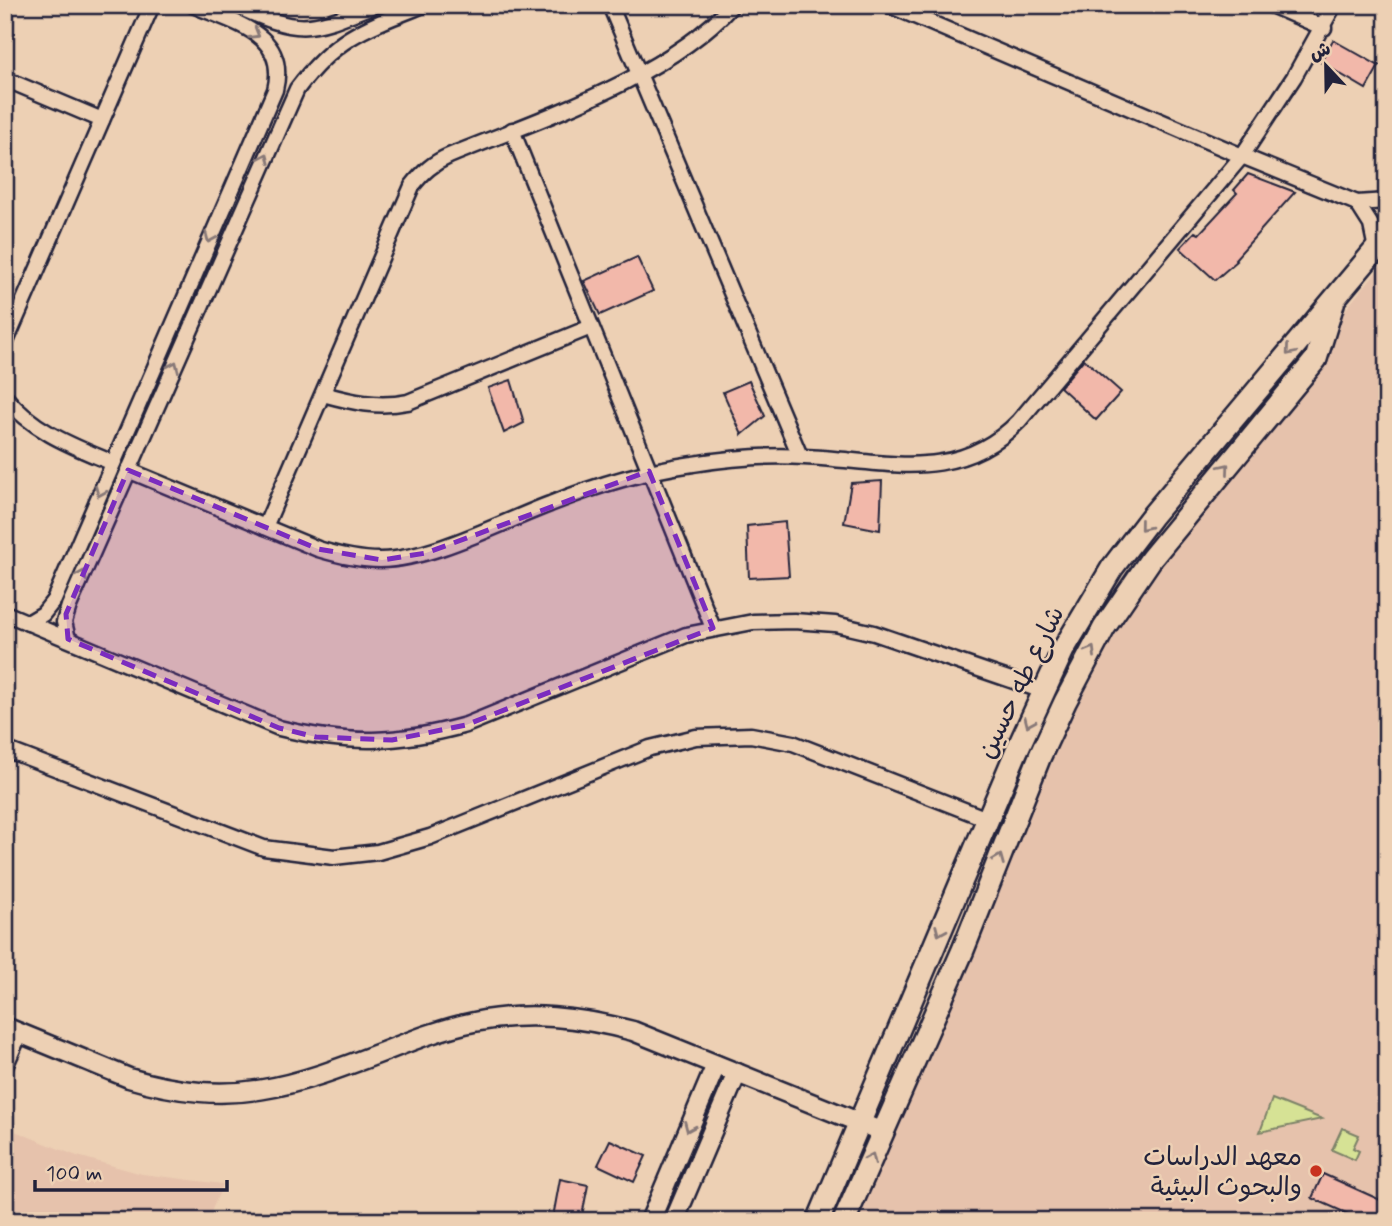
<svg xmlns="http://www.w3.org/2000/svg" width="1392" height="1226" viewBox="0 0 1392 1226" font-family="Mynerve,'Playpen Sans Arabic',sans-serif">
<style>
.built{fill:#e6c2ac}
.green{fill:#d6e295;stroke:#7c8268;stroke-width:2}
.building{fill:#f2b8aa;stroke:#22223b;stroke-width:2}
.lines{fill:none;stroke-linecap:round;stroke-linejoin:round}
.minor-casing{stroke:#22223b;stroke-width:19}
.tertiary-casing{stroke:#22223b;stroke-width:23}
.secondary-casing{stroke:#22223b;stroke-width:26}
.minor{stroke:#edd0b4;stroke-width:14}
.tertiary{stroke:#edd0b4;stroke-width:18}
.secondary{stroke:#edd0b4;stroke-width:21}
.oneway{stroke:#887978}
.marked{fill:#7b2cbf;fill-opacity:0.2;stroke:#7b2cbf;stroke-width:5;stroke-dasharray:14 9;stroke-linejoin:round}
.poi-dot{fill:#c8321e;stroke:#edd0b4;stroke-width:2.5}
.labels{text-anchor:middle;stroke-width:5;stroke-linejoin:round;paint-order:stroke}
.street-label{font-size:26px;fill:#22223b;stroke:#edd0b4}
.poi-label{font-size:26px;fill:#22223b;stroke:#edd0b4;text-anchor:end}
</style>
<rect width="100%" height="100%" fill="#edd0b4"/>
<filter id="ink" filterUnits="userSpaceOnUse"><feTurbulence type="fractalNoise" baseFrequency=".0143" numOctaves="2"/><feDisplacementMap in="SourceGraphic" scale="14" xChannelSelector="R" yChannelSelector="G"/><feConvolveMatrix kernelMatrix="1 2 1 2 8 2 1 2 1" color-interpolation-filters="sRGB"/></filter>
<g filter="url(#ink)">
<g class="built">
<path d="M1387 259V1221H829L1083 655 1181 510Z"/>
<path d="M5 1127 74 1155 142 1174 223 1184 207 1221H5Z"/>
</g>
<g class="green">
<path d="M1272 1099 1322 1119 1260 1132Z"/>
<path d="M1342 1128 1359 1135 1353 1148 1359 1151 1355 1160 1332 1150Z"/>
</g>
<g class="building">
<path d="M1333 40 1379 66 1366 89 1320 62Z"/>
<path d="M1248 174 1295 192 1235 259 1237 261 1215 280 1180 248 1195 232 1199 234 1237 193 1234 190Z"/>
<path d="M637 257 653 291 600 315 584 281Z"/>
<path d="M1084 359 1121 392 1096 420 1060 387Z"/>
<path d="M511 380 524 423 504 433 488 388Z"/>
<path d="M749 381 765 416 742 435 723 392Z"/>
<path d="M882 481 880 530 844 523 851 483Z"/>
<path d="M785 522 789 576 749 578 747 526Z"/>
<path d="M610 1140 646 1156 634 1182 598 1165Z"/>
<path d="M1323 1174 1387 1203V1221H1364L1312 1198Z"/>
<path d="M560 1179 588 1185 581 1221 553 1217Z"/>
</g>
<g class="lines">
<defs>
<g id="minor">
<path d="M234 5C302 35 306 32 374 5"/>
<path d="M610 5 800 456"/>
<path d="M889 5 1242 156 1357 203 1387 201"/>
<path d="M1271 5 1324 28"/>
<path d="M5 79 102 120"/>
<path d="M512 130 713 628"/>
<path d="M1357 203 1371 225 1376 249"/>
<path d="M5 344 152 5"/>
<path d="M323 394C352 402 377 408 408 402L591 327"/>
<path d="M5 397C34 432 73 446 113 463"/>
<path d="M128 470 318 549C338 555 358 560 380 560 431 560 502 522 550 504 597 485 643 471 693 464 729 458 767 455 804 457 884 460 956 486 1019 421L1242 156 1294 77 1334 5"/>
<path d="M265 527 412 186C423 172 433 163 449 156 537 120 669 77 732 5"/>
<path d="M5 613 279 728C349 745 397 744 466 725L686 635 753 622 794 621 835 624 874 633 1043 691"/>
<path d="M28 623 43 614 54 600 275 90C289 33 234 23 193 5"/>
<path d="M68 639 64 622 69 606 297 89C336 37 365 28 424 5"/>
<path d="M5 749 264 848 334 857 378 852 430 837 650 748 696 737 751 735 793 743 987 819"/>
<path d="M5 1067 20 1033"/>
</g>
<g id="tertiary">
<path d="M5 1027 129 1078C233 1109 291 1087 388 1050 416 1039 444 1028 474 1022 528 1011 580 1017 633 1031L883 1132"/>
<path d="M650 1221 716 1065"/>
<path d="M674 1221 737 1073"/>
</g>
<g id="secondary">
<path d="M818 1221 1017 750 1063 650 1112 568 1151 517 1387 236"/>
<path d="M844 1221 963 950 1040 756 1065 702 1104 628 1151 559 1316 359 1333 304"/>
</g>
</defs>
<use href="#minor" class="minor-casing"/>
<use href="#tertiary" class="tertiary-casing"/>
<use href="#secondary" class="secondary-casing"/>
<use href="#minor" class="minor"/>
<use href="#tertiary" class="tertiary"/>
<use href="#secondary" class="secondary"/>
</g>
<defs><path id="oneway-chevron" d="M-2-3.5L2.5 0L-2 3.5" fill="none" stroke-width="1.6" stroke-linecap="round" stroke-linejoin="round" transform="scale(1.75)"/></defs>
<g class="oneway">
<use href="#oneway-chevron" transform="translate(255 34) rotate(31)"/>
<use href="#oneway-chevron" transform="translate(265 158) rotate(-66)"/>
<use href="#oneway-chevron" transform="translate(210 238) rotate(113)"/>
<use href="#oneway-chevron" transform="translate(1290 351) rotate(130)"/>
<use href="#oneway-chevron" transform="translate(174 366) rotate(-66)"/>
<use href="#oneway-chevron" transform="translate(1225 468) rotate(-50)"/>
<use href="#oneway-chevron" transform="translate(100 492) rotate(113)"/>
<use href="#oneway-chevron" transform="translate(1144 526) rotate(129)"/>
<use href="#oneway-chevron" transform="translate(82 575) rotate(-66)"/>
<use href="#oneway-chevron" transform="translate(1091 651) rotate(-60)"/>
<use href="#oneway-chevron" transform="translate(1029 722) rotate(114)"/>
<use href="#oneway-chevron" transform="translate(999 859) rotate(-68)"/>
<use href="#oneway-chevron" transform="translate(940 931) rotate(113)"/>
<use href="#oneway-chevron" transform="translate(689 1127) rotate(113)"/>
<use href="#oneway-chevron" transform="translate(871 1158) rotate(-66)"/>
</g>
</g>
<path class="marked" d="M128 470 318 549 382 560 426 553 649 471 713 628 466 725 392 740 316 737 279 728 68 639 66 614Z"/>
<circle class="poi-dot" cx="1316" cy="1171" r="7"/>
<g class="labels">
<g class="street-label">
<text transform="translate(1020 682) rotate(-64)" y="9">شارع طه حسين</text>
</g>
<g class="poi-label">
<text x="1302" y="1165">معهد الدراسات<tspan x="1302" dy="30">والبحوث البيئية</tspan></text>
</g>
</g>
<rect width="1392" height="1226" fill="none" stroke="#edd0b4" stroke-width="28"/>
<rect x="14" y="14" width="1364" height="1198" fill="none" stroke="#22223b" stroke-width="2.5" filter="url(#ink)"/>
<g transform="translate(1326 66) rotate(338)" stroke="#edd0b4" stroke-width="5" paint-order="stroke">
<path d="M0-5L12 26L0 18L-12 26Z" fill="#22223b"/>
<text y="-10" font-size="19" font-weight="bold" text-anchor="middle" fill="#22223b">ش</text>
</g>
<path d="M35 1180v10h192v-10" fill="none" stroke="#22223b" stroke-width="3.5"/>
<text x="46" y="1180" font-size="21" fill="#22223b" stroke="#edd0b4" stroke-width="5" paint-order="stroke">100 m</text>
</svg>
